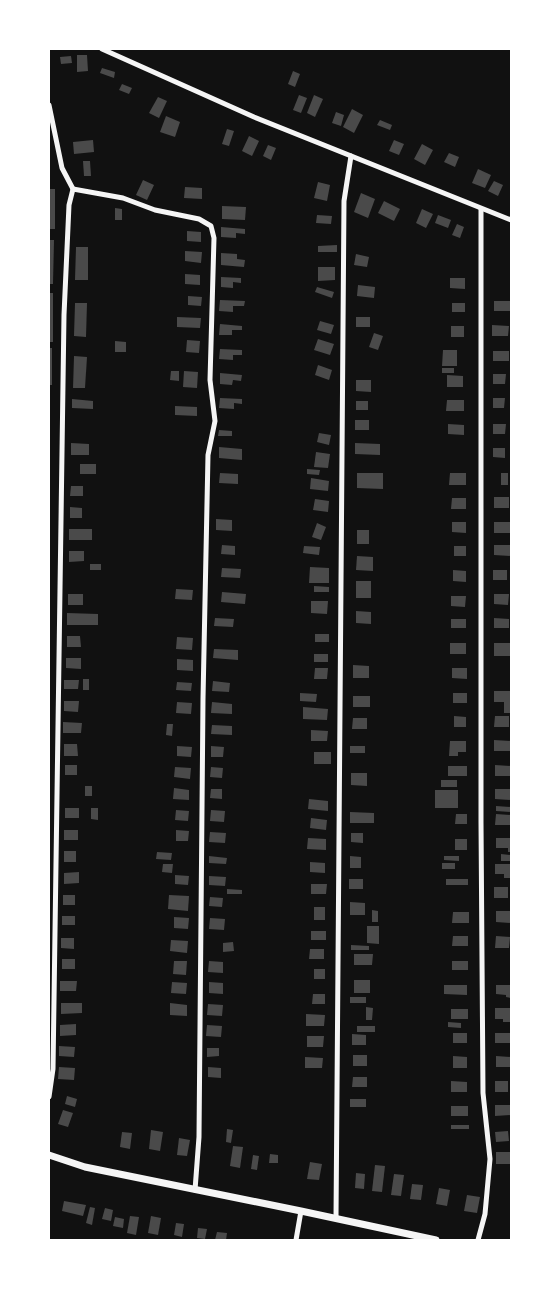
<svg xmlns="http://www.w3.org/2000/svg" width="560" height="1289" viewBox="0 0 560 1289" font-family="'Fira Sans',sans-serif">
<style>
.building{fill:#4a4a4a}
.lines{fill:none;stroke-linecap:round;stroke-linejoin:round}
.minor{stroke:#f5f5f5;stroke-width:5}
.tertiary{stroke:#f5f5f5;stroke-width:7}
</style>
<rect width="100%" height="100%" fill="#111"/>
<g class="building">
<path d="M77 55H87L88 71 77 72Z"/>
<path d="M71 56 72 63 61 64 60 57Z"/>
<path d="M102 68 115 72 114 78 100 73Z"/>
<path d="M293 71 300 74 295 87 288 84Z"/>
<path d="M122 84 132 88 129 94 119 90Z"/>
<path d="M299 95 307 98 301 113 293 110Z"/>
<path d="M314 95 323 99 315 117 307 113Z"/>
<path d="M158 97 167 101 159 118 149 113Z"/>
<path d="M352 109 363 115 354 133 343 127Z"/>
<path d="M336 112 344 115 341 126 332 123Z"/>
<path d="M166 116 180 122 175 137 160 132Z"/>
<path d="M380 120 392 125 390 130 377 125Z"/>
<path d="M227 129 234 131 229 146 222 144Z"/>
<path d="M249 136 259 141 252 156 242 151Z"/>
<path d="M93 140 94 152 74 154 73 142Z"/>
<path d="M394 140 404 144 399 155 389 151Z"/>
<path d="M422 144 433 150 425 165 414 159Z"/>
<path d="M268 145 276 148 271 160 263 156Z"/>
<path d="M449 153 459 157 455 167 444 162Z"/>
<path d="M83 161H90L91 176H84Z"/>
<path d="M478 169 491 175 485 188 472 183Z"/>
<path d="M143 180 154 185 147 200 136 195Z"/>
<path d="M494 181 503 185 498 196 488 191Z"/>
<path d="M318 182 330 185 327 201 314 198Z"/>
<path d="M185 187 202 188V199L184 198Z"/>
<rect x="49" y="189" width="6" height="40"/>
<path d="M361 193 375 199 368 218 354 212Z"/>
<path d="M384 201 400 209 394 221 378 213Z"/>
<path d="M222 206 246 207 245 220 222 219Z"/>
<path d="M115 208 122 209V220H115Z"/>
<path d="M422 209 433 214 426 228 416 223Z"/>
<path d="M317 215 332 216 331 224 316 223Z"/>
<path d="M438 215 451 220 448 228 435 223Z"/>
<path d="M457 224 464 227 460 238 452 235Z"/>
<path d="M221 227 245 229V234L236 233V238L221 237Z"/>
<path d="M187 231 201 232V242L187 241Z"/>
<path d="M49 240H54L53 284H49Z"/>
<path d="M337 245V252H318V246Z"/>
<path d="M76 247H88V280H75Z"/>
<path d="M185 251 202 252 201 263 185 261Z"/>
<path d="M221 253 237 254V259L245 260 244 267 221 265Z"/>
<path d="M356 254 369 257 367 267 354 265Z"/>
<path d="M318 267H335V280L318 281Z"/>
<path d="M185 274 200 275V285L185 284Z"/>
<path d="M221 277 241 278V283L233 282V288L221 287Z"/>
<path d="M450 278H465V289L450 288Z"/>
<path d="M358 285 375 287 374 298 357 296Z"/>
<path d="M317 287 334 292 332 298 315 292Z"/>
<rect x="49" y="293" width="4" height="49"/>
<path d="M188 296 202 297 201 306 188 305Z"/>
<path d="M220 300 245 301 244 306H233V312L219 311Z"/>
<rect x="494" y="301" width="17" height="10"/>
<path d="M75 303H87L86 337 74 336Z"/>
<rect x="452" y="303" width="13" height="9"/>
<path d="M177 317 201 318 200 328 177 327Z"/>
<rect x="356" y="317" width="14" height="10"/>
<path d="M320 321 334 325 331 334 317 330Z"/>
<path d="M220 324 242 326V330H232V335H219Z"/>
<path d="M492 325 509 326 508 336H492Z"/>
<rect x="451" y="326" width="13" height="11"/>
<path d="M374 333 383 336 378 350 369 347Z"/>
<path d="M318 339 334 344 330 355 314 350Z"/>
<path d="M187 340 200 341 199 353 186 352Z"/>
<path d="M115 341 126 342V352H115Z"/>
<rect x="49" y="348" width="3" height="37"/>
<path d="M220 349 242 350V355H233V360L219 359Z"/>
<path d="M443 350H457V366H442Z"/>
<rect x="493" y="351" width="16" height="10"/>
<path d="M74 356 87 357 85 388H73Z"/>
<path d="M318 365 332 370 329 380 315 375Z"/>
<rect x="442" y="368" width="12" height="5"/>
<path d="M171 371H179V381L170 380Z"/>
<path d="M184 371 198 372 197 388 183 387Z"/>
<path d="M220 373 242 375 241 381 233 380 232 385 220 384Z"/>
<path d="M493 374H506L505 384H493Z"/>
<path d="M447 375 463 376V387H447Z"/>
<path d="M356 380H371V392L356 391Z"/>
<path d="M220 398 242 399V404L234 403V409L219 408Z"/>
<path d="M493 398H505L504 408H493Z"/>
<path d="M72 399 93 401V409L72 408Z"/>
<path d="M447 400H464V411H446Z"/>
<rect x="356" y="401" width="12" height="9"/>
<path d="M175 406 197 407V416L175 415Z"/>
<rect x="355" y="420" width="14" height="10"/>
<path d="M448 424 464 425V435L448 434Z"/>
<path d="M493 424H506L505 434H493Z"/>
<path d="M219 430 232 431V436H218Z"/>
<path d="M319 433 331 435 329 445 317 442Z"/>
<path d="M71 443 89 444V455H71Z"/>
<path d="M355 443 380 444V455L355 454Z"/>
<path d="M219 447 242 449V460L219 458Z"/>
<path d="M493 448H505V458L493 457Z"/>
<path d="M316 452 330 454 328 468 314 467Z"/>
<rect x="80" y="464" width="16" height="10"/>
<path d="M307 469 320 470 319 475 307 474Z"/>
<path d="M220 473 238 474V484L219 483Z"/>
<path d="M357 473H383V489L357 488Z"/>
<path d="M450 473H466V485H449Z"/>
<rect x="501" y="473" width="7" height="12"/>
<path d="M311 478 329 481 328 491 310 489Z"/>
<path d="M71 486H83V496H70Z"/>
<rect x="494" y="497" width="15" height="11"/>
<path d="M452 498H466V509H451Z"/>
<path d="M315 499 329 501 328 512 313 510Z"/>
<path d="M70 507 82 508V518H70Z"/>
<path d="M216 519 232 520V531L216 530Z"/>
<path d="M452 522H466V533L452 532Z"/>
<rect x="494" y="522" width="17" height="11"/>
<path d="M317 523 326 527 321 540 312 537Z"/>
<rect x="69" y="529" width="23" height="11"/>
<rect x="357" y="530" width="12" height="14"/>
<path d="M222 545 235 546V555L221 554Z"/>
<path d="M494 545H511V556L494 555Z"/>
<path d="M304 546 320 547 319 555 303 553Z"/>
<rect x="454" y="546" width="12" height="10"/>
<path d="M69 551H84V561L69 562Z"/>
<path d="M357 556 373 557V571L356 570Z"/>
<rect x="90" y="564" width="11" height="6"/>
<path d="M310 567 329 568V583H309Z"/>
<path d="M222 568 241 569 240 578 221 577Z"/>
<path d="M453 570 466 571V582L453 581Z"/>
<rect x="493" y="570" width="14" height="10"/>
<rect x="356" y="581" width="15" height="17"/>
<path d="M314 586 329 587V592H314Z"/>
<path d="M176 589 193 590 192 600 175 599Z"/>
<path d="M222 592 246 594 245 604 221 602Z"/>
<rect x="68" y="594" width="15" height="11"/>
<path d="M494 594H509L508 605 494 604Z"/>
<path d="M451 596H466L465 607 451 606Z"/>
<path d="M311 601H328L327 614 311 613Z"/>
<path d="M356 611 371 612V624L356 623Z"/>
<path d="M67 613 98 614V625H67Z"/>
<path d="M215 618 234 619 233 627 214 626Z"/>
<path d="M494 618 509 619V628H494Z"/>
<rect x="451" y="619" width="15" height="9"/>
<rect x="315" y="634" width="14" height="8"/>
<path d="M67 636H80L81 647H67Z"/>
<path d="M177 637 193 638 192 650 176 649Z"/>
<rect x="450" y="643" width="16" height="11"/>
<rect x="494" y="643" width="16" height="13"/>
<path d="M214 649 238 650V660L213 658Z"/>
<rect x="314" y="654" width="14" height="8"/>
<path d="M66 658H81V669L66 668Z"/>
<path d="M177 659 193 660V671L177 670Z"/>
<path d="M353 665 369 666V678H353Z"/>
<path d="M315 668H328L327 679H314Z"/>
<path d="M452 668H467V679L452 678Z"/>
<rect x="83" y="679" width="6" height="11"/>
<path d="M64 680H79L78 689H64Z"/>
<path d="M213 681 230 683 229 692 212 691Z"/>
<path d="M177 682 192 683 191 691 176 690Z"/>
<path d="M494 691H511V713H504V702H494Z"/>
<path d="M300 693 317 694 316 702 300 701Z"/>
<rect x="453" y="693" width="14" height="10"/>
<rect x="353" y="696" width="17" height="11"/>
<path d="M64 701H79L78 712 64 711Z"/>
<path d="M177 702 192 703 191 714 176 713Z"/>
<path d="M212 702 232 704V714L211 713Z"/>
<path d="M303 707 328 709 327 720 303 719Z"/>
<path d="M454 716 466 717V727H454Z"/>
<path d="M495 716H509V727H494Z"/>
<path d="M353 718H367V729H352Z"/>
<path d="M63 722 82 723 81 733H63Z"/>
<path d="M167 724H173L172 736 166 735Z"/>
<path d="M212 725 232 726V735L211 734Z"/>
<path d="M311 730 328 731 327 741H311Z"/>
<path d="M494 740 511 741V751H494Z"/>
<path d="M450 741H466V752H458V756H449Z"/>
<path d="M64 744H77L78 756H64Z"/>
<path d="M177 746 192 747 191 757 177 756Z"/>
<path d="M211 746 224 747 223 757H211Z"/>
<rect x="350" y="746" width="15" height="7"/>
<rect x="314" y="752" width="17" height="12"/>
<rect x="65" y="765" width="12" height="10"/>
<path d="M495 765 511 766 510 776H495Z"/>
<rect x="448" y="766" width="19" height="10"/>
<path d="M175 767 191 768 190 779 174 777Z"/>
<path d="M211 767 223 768 222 778 210 777Z"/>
<path d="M351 773H367V786L351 785Z"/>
<rect x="441" y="780" width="16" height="7"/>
<rect x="85" y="786" width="7" height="10"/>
<path d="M174 788 189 790V800L173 799Z"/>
<path d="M211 789H222V799L210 798Z"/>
<path d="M495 789H511V800L495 799Z"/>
<rect x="435" y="790" width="23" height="18"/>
<path d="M309 799 328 801V811L308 809Z"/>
<path d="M496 806 511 807V812L496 811Z"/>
<rect x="65" y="808" width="14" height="10"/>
<path d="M91 808H98V820L91 819Z"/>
<path d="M176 810 189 811 188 821 175 820Z"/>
<path d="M211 810 225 811 224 822 210 821Z"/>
<path d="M350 812 374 813V823H350Z"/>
<path d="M456 814H467V824H455Z"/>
<path d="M496 814 511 815V825H495Z"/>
<path d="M311 818 327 820 326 830 310 828Z"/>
<rect x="64" y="830" width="14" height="10"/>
<path d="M176 830 189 831 188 841H176Z"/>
<path d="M210 832 226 833 225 843 209 842Z"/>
<path d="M351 833H363V843L351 842Z"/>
<path d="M308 838 326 839V850L307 849Z"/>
<path d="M496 838H511V852H508V848H496Z"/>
<rect x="455" y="839" width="12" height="11"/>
<rect x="64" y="851" width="12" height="11"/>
<path d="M157 852 172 853 171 860 156 859Z"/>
<path d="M501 854 511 855V861H501Z"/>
<path d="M209 856 227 858 226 864 209 863Z"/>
<path d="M350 856 361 857V868H350Z"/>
<path d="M444 856H459V861L444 860Z"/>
<path d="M310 862 325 863V873L310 872Z"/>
<rect x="442" y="863" width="13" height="6"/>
<path d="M163 864H173L172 873 162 872Z"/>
<path d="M495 864H511V878H504V874H495Z"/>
<path d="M79 872V883L64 884V873Z"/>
<path d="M175 875 189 876 188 885 175 884Z"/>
<path d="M209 876 226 877 225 886 209 885Z"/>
<rect x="349" y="879" width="14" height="10"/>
<rect x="446" y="879" width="22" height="6"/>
<path d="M311 884H327L326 894H311Z"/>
<rect x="494" y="887" width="14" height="11"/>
<path d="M227 889 242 890V894H227Z"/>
<rect x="63" y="895" width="12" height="10"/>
<path d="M169 895 189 896 188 911 168 909Z"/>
<path d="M210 897 223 898 222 907 209 906Z"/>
<path d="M350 902 365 903V915H350Z"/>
<rect x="314" y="907" width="11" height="13"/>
<path d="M372 910 378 911V922H372Z"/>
<path d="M496 911H511V923L496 922Z"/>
<path d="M453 912H469V923H452Z"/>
<rect x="62" y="916" width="13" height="9"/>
<path d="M174 917 189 918 188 929 174 928Z"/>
<path d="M210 918 225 919 224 930 209 929Z"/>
<path d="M367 926H379V944L367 943Z"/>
<rect x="311" y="931" width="15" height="9"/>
<path d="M453 936H468V946H452Z"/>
<path d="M496 936 510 937 509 948H495Z"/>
<path d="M61 938H74V949L61 948Z"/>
<path d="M171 940 188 941 187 953 170 951Z"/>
<path d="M233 942 234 951 223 952V943Z"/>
<path d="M351 945 369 946V950H351Z"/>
<path d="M310 949H324V959H309Z"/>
<path d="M354 954H373L372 965H354Z"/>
<rect x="62" y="959" width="13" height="10"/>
<path d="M174 961H187L186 975 173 974Z"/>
<path d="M209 961 223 962V973L208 972Z"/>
<rect x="452" y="961" width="16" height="9"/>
<rect x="314" y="969" width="11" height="10"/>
<rect x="354" y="980" width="16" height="13"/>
<path d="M60 981H77L76 991H60Z"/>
<path d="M172 982 187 983 186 994 171 993Z"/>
<path d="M209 982 223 983V994L209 993Z"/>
<path d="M444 985H467V995L444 994Z"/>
<path d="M496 985H511V998L506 997V995L496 994Z"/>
<path d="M313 994H325V1004H312Z"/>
<rect x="350" y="997" width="16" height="6"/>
<path d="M61 1003H82V1013L61 1014Z"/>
<path d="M170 1003 187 1005V1016L170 1015Z"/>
<path d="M208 1004 223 1005 222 1016 207 1015Z"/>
<path d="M366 1007 373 1008 372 1020H366Z"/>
<path d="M495 1008H510V1022H503V1019H495Z"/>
<rect x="451" y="1009" width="17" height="10"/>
<path d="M306 1014 325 1015 324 1026H306Z"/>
<path d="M448 1022 461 1023V1028L448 1027Z"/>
<path d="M76 1024V1035L60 1036V1025Z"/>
<path d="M207 1025 222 1026 221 1037 206 1036Z"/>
<rect x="357" y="1026" width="18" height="6"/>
<rect x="453" y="1033" width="14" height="10"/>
<rect x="495" y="1033" width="16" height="10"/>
<path d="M352 1034 366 1035V1045H352Z"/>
<path d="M307 1036H324L323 1047H307Z"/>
<path d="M59 1046 75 1047 74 1057 59 1056Z"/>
<path d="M207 1048H219V1056L207 1057Z"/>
<rect x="353" y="1055" width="14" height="11"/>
<path d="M453 1056 467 1057V1068H453Z"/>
<path d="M496 1056 511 1057V1067H496Z"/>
<path d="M305 1057 323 1058 322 1068H305Z"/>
<path d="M59 1067 75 1068 74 1080 58 1079Z"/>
<path d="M208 1067 221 1068V1078L208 1077Z"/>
<path d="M353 1077H367V1087H352Z"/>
<path d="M451 1081 467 1082V1092H451Z"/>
<rect x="495" y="1081" width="13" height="11"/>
<path d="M67 1096 77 1099 75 1107 65 1104Z"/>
<rect x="350" y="1099" width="16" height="8"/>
<path d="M495 1105H511V1115L495 1116Z"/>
<rect x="451" y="1106" width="17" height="10"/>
<path d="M63 1110 73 1113 68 1127 58 1124Z"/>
<rect x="451" y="1125" width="18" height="4"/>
<path d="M227 1129 233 1130 231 1143 226 1142Z"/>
<path d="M151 1130 163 1132 160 1151 149 1149Z"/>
<path d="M508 1131 509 1141 496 1142 495 1132Z"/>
<path d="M122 1132 132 1133 130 1149 120 1147Z"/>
<path d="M179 1138 190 1140 187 1156 177 1155Z"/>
<path d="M233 1146 243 1147 240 1168 230 1166Z"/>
<rect x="496" y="1152" width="15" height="12"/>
<path d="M270 1154 278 1155V1163H269Z"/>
<path d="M253 1155 259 1156 257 1170 251 1169Z"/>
<path d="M310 1162 322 1164 319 1180 307 1179Z"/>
<path d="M375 1165 385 1166 382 1192 372 1191Z"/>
<path d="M356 1173 365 1174 364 1189 355 1188Z"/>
<path d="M394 1174 404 1175 401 1196 391 1195Z"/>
<path d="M412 1184 423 1185 421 1200 410 1199Z"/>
<path d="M439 1188 450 1190 447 1206 436 1204Z"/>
<path d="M467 1195 480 1197 477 1213 464 1211Z"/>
<path d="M64 1201 86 1205 83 1216 62 1211Z"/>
<path d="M90 1207 95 1208 92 1225 86 1223Z"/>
<path d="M105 1208 113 1210 111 1221 102 1219Z"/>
<path d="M130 1216 139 1217 136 1235 127 1233Z"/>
<path d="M151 1216 161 1218 158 1235 148 1233Z"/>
<path d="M115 1217 124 1219 123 1228 113 1226Z"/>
<path d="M176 1223 184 1224 182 1237 174 1235Z"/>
<path d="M198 1228 207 1229 205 1239 197 1238Z"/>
<path d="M217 1232 227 1233 226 1240H215Z"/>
</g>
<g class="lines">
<g class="minor">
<path d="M102 49 254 117 511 220"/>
<path d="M49 105 62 168 73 189 69 205 64 315 53 1069 49 1097"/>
<path d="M73 189 123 198 155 210 199 219 211 226 214 238 210 380 215 421 208 455 203 699 199 1137 195 1190"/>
<path d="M336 1218 344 201 351 156"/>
<path d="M296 1240 301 1211"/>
<path d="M478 1240 485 1214 490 1159 483 1093 481 822V209"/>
</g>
<path class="tertiary" d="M49 1155 85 1167 301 1211 436 1240"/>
</g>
<rect width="560" height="1289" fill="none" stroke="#ffffff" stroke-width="100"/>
</svg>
